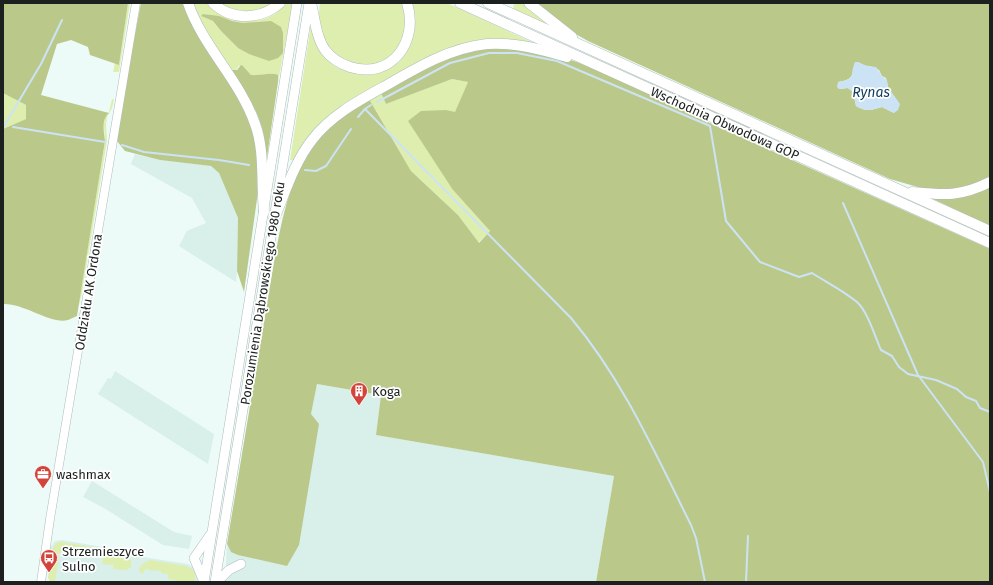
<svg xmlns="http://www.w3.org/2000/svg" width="993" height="585" viewBox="0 0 993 585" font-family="'Fira Sans',sans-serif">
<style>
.built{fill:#d8efea}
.green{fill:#deeeaf;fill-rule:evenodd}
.forest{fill:#bac98a;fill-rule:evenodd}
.water{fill:#cce3f5}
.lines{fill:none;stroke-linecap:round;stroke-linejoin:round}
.stream{stroke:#cce3f5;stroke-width:2}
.secondary-casing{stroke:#aebcb9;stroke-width:9}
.primary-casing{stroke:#aebcb9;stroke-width:10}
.highway-casing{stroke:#aebcb9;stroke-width:11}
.secondary{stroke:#fff;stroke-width:8}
.primary{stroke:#fff;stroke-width:9}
.highway{stroke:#fff;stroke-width:10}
.labels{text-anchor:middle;stroke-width:3.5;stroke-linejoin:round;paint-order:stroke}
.street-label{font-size:13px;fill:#1c2120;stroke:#fff}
.poi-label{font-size:13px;fill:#1c2120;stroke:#fff;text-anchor:start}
.water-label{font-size:14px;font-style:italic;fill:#0e3c59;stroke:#fff}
</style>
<rect width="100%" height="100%" fill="#edfbf8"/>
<g class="built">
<path d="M135 154 160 160 211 166 219 173 238 218 237 271 236 282 179 246 187 231 206 223 192 198 131 164Z"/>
<path d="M115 371 214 434 208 464 98 394 108 378 111 379Z"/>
<path d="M317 384 381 395 376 435 614 476 596 582H225L227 544 231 552 311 414Z"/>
<path d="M92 481 174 532 192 536 189 549 163 545 104 508 83 497Z"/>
<path d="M62 540 114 549 143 557 188 564 194 568 198 577 197 582H51L48 578 51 558H49L50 548 55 541Z"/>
</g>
<g class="green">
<path d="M128 3H130L119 72H113L115 63 119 65Z"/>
<path d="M193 3H207C220 19 248 25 267 18 275 15 281 9 286 3H293L278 82V75C272 72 259 76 251 75L243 66H239L235 71 231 70 202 26ZM205 14C215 16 223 19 233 21 245 25 259 23 271 21L238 48 221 31 213 21 201 16Z"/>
<path d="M217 3H274L261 10 238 12Z"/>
<path d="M320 3H404L407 31 394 55 380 64 364 66 344 61 326 46 318 23Z"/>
<path d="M412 3H447L538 45 363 93 342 105 328 117 295 160H290L311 25C315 33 323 55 329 61 342 75 360 74 378 70 385 69 392 68 398 63 413 49 420 22 412 3Z"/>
<path d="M514 3H524L554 29 513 10Z"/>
<path d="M452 79 468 82 455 113 446 110 453 190 490 231 478 243 458 215 411 171 369 99 381 93 386 104Z"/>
<path d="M3 93 26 105V119L3 129Z"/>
<path d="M112 99 114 100 112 108 107 117 106 125 107 141 82 293 78 308 105 141 104 125 105 117 109 112Z"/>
<path d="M58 542H63L115 551 127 554 131 561V568H129L127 570 113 569 114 565 102 564 104 554 65 548 64 553 60 552V554L52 552 54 546Z"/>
<path d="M52 554 59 556 55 582 50 581 48 578Z"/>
<path d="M150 560 186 566 192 569 195 573V582H184L168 579V574L161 573V571L154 570 153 571 147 569 144 570 143 574 141 573 139 571 141 565Z"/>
</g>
<g class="forest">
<path d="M3 3H128L119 65 90 55 88 47 71 40 57 44 41 95 109 113C101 119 104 133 105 141L77 316C74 317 71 319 68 320 52 325 24 303 3 304V129L26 119V105L3 93Z"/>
<path d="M141 3H184L246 110 257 146 258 192 244 292 237 271 238 218 219 173 211 166 160 160 125 151 117 141 126 81Z"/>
<path d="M535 3H990V178L964 190H928L890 179 588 41 572 32ZM858 62 865 66 873 67 879 70 882 76 886 78 894 113 882 107C872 110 866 112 856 106L853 92 848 88 839 89 838 82C854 80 851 75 858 62Z"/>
<path d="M203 14 219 16 232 21 243 23 271 21 281 27 283 33V53L278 58 269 61 249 54 238 48 221 31 213 21 201 16Z"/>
<path d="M504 47 554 55 577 62 609 75 712 124 990 249V582H596L614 476 376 435 381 395 317 384 311 414 319 424 299 545 287 566 238 555 231 552 227 544 274 262C282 219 290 172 320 137 334 122 352 111 369 99L411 171 458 215 479 243 490 231 453 190 408 121 421 111 446 110 455 112 468 82 452 79 386 104 381 93C409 78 445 54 476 49 485 48 495 48 504 47Z"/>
<path d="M241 65 243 66 251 75C259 76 271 72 278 75V82L266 164C265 155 265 146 264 137 260 112 244 91 231 70H237Z"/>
<path d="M990 186V226L933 199Z"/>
</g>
<path class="water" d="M855 62H858C865 66 869 66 876 67L882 76 887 80 888 87 900 104 898 110 894 113 882 107C872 110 866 112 856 106L853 92 848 88 839 89 837 87 838 82C857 79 849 76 855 62Z"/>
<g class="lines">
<g class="stream">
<path d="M377 102 450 63 489 53H517L557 61 710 126 726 221 760 262 799 277 812 273C826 282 844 291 857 302 868 312 875 337 881 350L892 356 899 367 908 374 936 380 957 389 966 397 976 401 980 408 990 412"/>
<path d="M365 109 371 105"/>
<path d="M358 117 365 109 571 318C623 380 655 453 691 525L696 538 705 582"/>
<path d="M4 126 41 64 62 20"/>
<path d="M13 127 105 142"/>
<path d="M122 145 144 152 219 160 249 165"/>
<path d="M305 170 316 171 326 166 351 129"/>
<path d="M843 203 918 375 983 462 990 492"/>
<path d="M746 582 748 536"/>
</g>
<defs>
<path id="secondary" d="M41 582 50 519 136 3"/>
<g id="primary">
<path d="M204 582 297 3"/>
<path d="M204 582 194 558 210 535"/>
<path d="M215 582 309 3"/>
<path d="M217 582 229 570 241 564"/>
</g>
<g id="highway">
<path d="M188 3C203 47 240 80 255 124 265 150 261 184 264 212"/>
<path d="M213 3C232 21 261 20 280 3"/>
<path d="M311 3C315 19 316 37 325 50 331 58 341 64 350 67 392 80 419 41 407 3"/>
<path d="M460 3 990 243"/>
<path d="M488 3 990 231"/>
<path d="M529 3 572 37"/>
<path d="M912 192C944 195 960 197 990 182"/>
<path d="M274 219C285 193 294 163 312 140 331 115 360 100 387 85 418 67 450 48 487 44 514 42 540 49 567 57"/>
</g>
</defs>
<use href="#secondary" class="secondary-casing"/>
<use href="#primary" class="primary-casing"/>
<use href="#highway" class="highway-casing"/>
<use href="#secondary" class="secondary"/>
<use href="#primary" class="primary"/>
<use href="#highway" class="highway"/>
</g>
<defs>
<symbol id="building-pin" viewBox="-11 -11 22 30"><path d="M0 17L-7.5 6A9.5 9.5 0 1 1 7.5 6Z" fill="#d2443b" stroke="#fff"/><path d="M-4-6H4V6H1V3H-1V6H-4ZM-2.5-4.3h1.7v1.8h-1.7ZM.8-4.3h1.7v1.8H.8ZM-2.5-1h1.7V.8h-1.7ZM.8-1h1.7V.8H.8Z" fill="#fff"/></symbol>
<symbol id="office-pin" viewBox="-11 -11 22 30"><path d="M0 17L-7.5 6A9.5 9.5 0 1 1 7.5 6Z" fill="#d2443b" stroke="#fff"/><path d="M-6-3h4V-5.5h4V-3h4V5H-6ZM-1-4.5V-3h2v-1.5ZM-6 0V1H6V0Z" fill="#fff"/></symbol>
<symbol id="bus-pin" viewBox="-11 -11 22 30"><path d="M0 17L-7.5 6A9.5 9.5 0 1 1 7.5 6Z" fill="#d2443b" stroke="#fff"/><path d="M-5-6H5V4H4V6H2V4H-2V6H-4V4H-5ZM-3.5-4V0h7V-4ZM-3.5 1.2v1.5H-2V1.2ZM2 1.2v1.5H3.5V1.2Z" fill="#fff"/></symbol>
</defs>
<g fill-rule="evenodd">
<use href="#building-pin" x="349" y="381" width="20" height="27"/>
<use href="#office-pin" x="33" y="464" width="20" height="27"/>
<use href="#bus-pin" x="39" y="548" width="20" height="27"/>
</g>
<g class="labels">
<g class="street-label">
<text transform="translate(725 123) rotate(24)" y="5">Wschodnia Obwodowa GOP</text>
<text transform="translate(88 292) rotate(-81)" y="5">Oddziału AK Ordona</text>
<text transform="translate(262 293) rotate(-81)" y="5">Porozumienia Dąbrowskiego 1980 roku</text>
</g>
<g class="poi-label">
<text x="372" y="396">Koga</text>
<text x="56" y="479">washmax</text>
<text x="62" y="556">Strzemieszyce<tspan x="62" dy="15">Sulno</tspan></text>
</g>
<g class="water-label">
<text x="871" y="97">Rynas</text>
</g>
</g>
<rect width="993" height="585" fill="none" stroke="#1c2120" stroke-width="8"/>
</svg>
